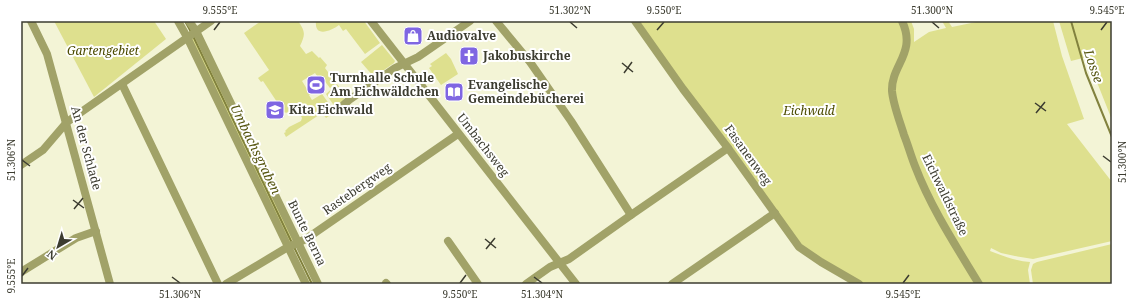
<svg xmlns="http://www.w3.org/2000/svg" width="1133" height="305" viewBox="0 0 1133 305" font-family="'Noto Serif',serif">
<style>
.green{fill:#dee08e}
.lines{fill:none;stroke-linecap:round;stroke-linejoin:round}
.stream{stroke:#82823e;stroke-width:2}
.minor{stroke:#a1a268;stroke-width:8}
.ticks{fill:none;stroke:#3c3c30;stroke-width:1.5}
.labels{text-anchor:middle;stroke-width:4;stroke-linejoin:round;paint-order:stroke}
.poi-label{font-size:12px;font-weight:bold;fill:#3c3c30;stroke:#fff;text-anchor:start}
.park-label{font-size:12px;font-style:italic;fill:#4c4b00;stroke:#fff}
.street-label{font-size:12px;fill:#3c3c30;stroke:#fff}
.water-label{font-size:13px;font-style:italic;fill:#54540e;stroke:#fff}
.neatline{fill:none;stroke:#3c3c30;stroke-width:1.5}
.ticks-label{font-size:10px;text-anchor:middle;fill:#3c3c30}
</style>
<rect width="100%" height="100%" fill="#f3f4d6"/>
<g class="green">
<path d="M54 21H154L166 39 94 97Z"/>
<path d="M261 21H298C306 32 305 35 300 46L306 54 312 51 319 58 320 57 327 65 325 68 336 83 330 88 323 79 320 80 315 73 302 81 310 94 309 95 312 100 322 94 335 112 326 118 322 113 286 137 284 133 286 132 285 131 289 127 301 121 302 118 300 114H295L292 116 289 113 281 112 276 104 277 102 263 81 261 82 258 78 269 70 244 33Z"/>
<path d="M316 21H364L380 43 365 54 346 29 343 31 339 25C331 31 314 38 316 21Z"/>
<path d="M632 21H911L914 29V42L929 32 946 28 942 21H948L952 27 981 21H1053L1062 56 1084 119 1067 124 1112 182V241L1033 259 1015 256 1001 253 991 248 990 251C1003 256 1016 261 1030 262L1028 270 1030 284H855L798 249Z"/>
<path d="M1059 21H1112V120L1087 57 1071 61Z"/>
<path d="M196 36 293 239 289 241 191 40Z"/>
<path d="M382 45 395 61 394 63 374 77 361 62Z"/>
<path d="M446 53 451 59 458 74 441 85 429 68 432 66 430 64Z"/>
<path d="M337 84 345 94 343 102 337 110 326 94Z"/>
<path d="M1112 244V284H1033L1031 270 1033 264 1037 262Z"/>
</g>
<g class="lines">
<g class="stream">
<path d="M185 21 191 32"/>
<path d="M1071 21 1086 73 1112 137"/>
<path d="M193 36 292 243"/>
<path d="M294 247 312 284"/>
</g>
<g class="minor">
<path d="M31 21 47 54 110 284"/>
<path d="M178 21 187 37 306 284"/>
<path d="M189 21 196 31 318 284"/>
<path d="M371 21 576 284"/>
<path d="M496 21 530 62 571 121 631 215"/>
<path d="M635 21 683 89 728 148 799 247 821 262 859 284"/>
<path d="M902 21C917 53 891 65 892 91 893 104 900 122 904 135 908 145 911 156 915 166 931 208 956 246 979 284"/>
<path d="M122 84 218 284"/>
<path d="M337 111 349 100 395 68 418 57 470 21"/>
<path d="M21 165 43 150 67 122 211 21"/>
<path d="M448 241 478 284"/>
<path d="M21 272 76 238 96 231"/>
<path d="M386 283 387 284"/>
<path d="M226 284 288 247 306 239 458 134"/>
<path d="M526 284 550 267 569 259 631 215 728 148"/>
<path d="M672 284 775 213"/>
</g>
</g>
<path class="ticks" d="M570 22 577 28M932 22 939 28M214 30 220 22M657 30 664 22M1101 30 1107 22M622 63 633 72M624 73 632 62M1035 103 1046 111M1036 113 1045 102M1103 156 1111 162M22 160 30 166M73 200 84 208M74 209 83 198M485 239 496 248M486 249 495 238M22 276 28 268M172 277 180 283M534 277 542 283M460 283 466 275M903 283 909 275"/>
<defs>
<symbol id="shop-square" viewBox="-11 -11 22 22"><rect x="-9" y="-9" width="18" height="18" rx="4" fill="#7f66e2" stroke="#fff"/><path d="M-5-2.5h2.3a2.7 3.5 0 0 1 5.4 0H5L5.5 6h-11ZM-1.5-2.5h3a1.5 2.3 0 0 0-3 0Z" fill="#fff"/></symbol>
<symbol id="church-square" viewBox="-11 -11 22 22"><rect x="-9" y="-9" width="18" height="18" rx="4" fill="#7f66e2" stroke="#fff"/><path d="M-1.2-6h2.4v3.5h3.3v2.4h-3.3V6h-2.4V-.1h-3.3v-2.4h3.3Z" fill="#fff"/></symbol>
<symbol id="stadium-square" viewBox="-11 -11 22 22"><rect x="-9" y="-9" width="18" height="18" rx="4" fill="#7f66e2" stroke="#fff"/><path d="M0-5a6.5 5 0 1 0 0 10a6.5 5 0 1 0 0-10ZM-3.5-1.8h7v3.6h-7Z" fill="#fff"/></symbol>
<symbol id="library-square" viewBox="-11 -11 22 22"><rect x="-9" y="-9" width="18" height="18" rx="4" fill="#7f66e2" stroke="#fff"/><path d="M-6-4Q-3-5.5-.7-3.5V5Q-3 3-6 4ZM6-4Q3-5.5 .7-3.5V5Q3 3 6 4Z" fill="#fff"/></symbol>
<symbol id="school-square" viewBox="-11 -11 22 22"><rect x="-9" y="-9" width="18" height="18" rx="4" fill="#7f66e2" stroke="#fff"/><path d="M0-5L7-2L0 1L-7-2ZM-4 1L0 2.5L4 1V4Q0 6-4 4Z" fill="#fff"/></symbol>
</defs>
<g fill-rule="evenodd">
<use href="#shop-square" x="402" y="25" width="22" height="22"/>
<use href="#church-square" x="458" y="45" width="22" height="22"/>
<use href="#stadium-square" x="305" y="74" width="22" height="22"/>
<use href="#library-square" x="443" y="81" width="22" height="22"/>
<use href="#school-square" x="264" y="99" width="22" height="22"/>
</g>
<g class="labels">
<g class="poi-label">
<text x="427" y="40">Audiovalve</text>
<text x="483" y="60">Jakobuskirche</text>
<text x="330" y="82">Turnhalle Schule<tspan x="330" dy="14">Am Eichwäldchen</tspan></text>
<text x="468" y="89">Evangelische<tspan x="468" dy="14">Gemeindebücherei</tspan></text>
<text x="289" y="114">Kita Eichwald</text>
</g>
<g class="park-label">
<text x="103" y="55">Gartengebiet</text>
<text x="809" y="115">Eichwald</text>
</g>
<g class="street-label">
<text transform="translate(483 145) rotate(52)" y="4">Umbachsweg</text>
<text transform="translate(86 148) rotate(75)" y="4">An der Schlade</text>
<text transform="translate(748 155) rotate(54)" y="4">Fasanenweg</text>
<text transform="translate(357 189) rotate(-35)" y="4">Rastebergweg</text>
<text transform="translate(945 195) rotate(64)" y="4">Eichwaldstraße</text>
<text transform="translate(307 233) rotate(64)" y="4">Bunte Berna</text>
</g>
<g class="water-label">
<text transform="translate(1094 66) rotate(71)" y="5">Losse</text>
<text transform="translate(256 149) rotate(64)" y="5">Umbachsgraben</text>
</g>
</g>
<rect width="1133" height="305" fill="none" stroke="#ffffff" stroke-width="44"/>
<g transform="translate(58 247) rotate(218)" stroke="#ffffff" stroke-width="3" paint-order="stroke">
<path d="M0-3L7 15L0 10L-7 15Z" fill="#3c3c30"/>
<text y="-6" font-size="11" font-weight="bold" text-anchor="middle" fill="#3c3c30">N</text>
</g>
<rect x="22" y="22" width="1089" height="261" class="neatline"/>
<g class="ticks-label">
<text x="220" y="14">9.555°E</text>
<text x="570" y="14">51.302°N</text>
<text x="664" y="14">9.550°E</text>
<text x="932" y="14">51.300°N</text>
<text x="1107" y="14">9.545°E</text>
<text transform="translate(11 160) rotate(-90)" y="4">51.306°N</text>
<text transform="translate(1122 162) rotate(-90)" y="4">51.300°N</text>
<text transform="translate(11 276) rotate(-90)" y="4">9.555°E</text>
<text x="180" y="298">51.306°N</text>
<text x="460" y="298">9.550°E</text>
<text x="542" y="298">51.304°N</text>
<text x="903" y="298">9.545°E</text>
</g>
</svg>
